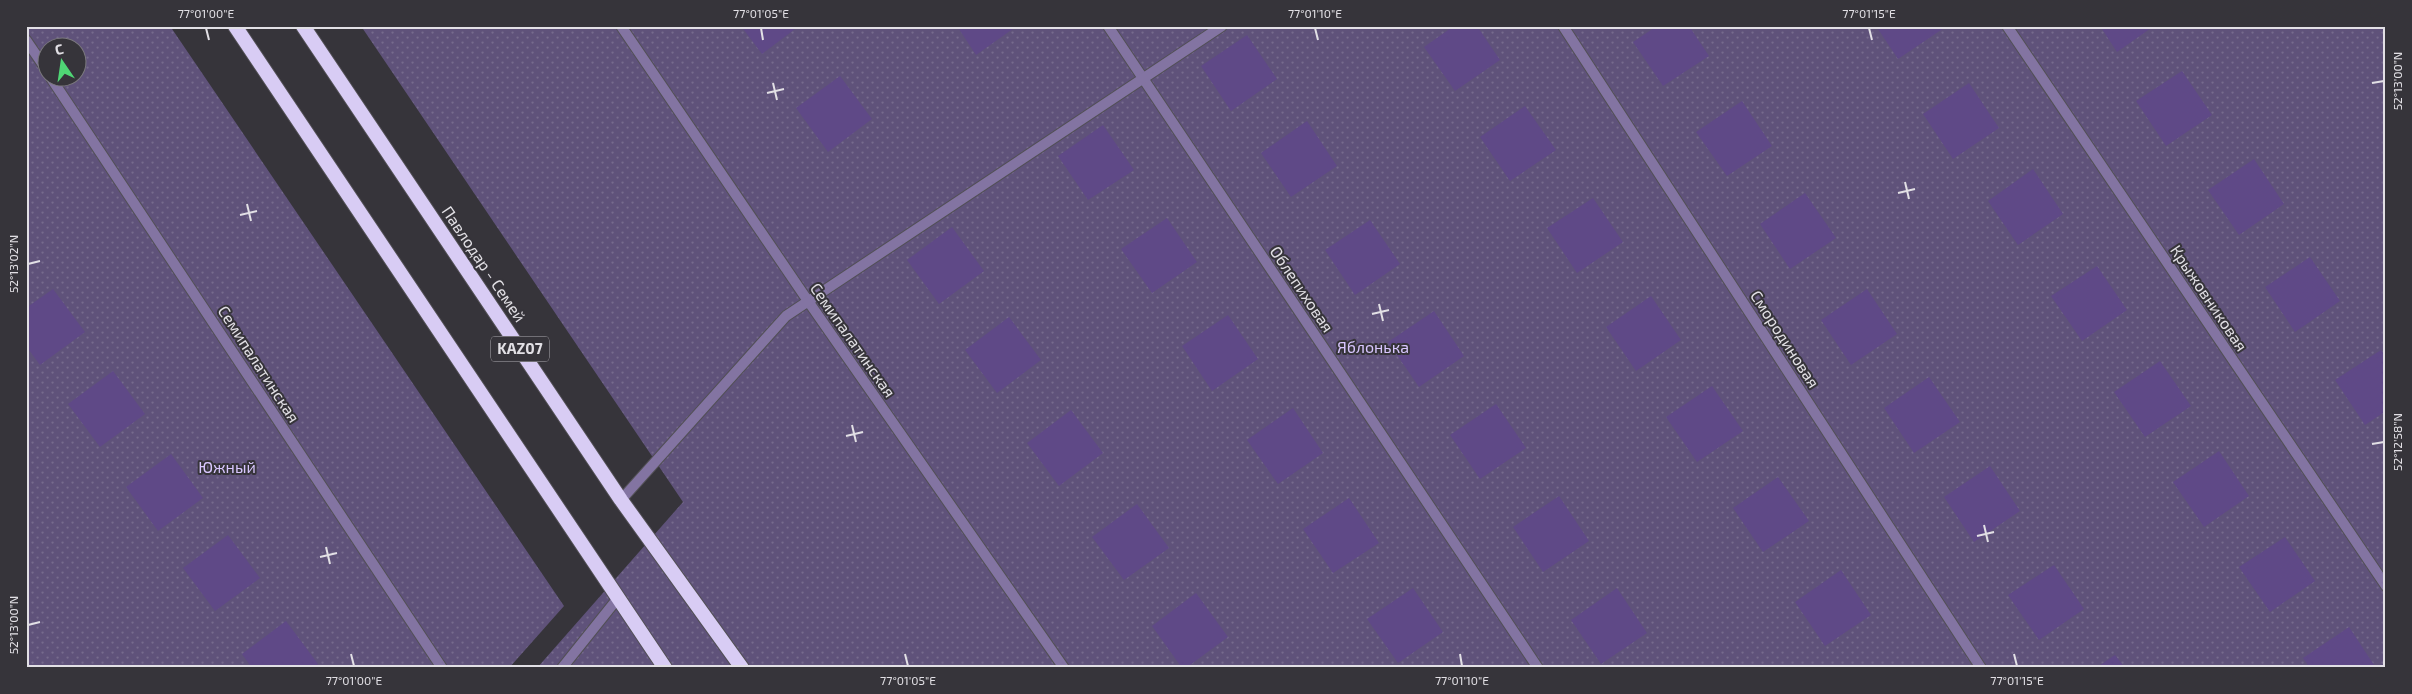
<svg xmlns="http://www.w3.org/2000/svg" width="2412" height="694" viewBox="0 0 2412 694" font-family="'Exo 2',sans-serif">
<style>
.garden{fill:url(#garden-dots);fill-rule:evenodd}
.building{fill:#5f4987}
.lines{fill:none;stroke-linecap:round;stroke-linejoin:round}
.minor-casing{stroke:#525055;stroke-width:12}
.trunk-casing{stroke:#525055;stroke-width:16}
.minor{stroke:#8374a2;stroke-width:10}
.trunk{stroke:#d8ccf4;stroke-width:14}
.ticks{fill:none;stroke:#e2e0e5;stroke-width:2}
.labels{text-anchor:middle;stroke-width:4;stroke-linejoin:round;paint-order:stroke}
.shield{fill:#36343a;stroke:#aeacb2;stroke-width:1}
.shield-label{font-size:15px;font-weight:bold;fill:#e2e0e5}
.street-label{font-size:16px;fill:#e2e0e5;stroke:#36343a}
.park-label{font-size:16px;fill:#d9c7ff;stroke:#36343a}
.neatline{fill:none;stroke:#e2e0e5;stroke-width:2}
.ticks-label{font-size:12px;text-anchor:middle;fill:#e2e0e5}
</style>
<defs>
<pattern id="garden-dots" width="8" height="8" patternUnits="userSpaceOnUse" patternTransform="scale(1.25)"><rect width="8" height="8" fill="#5f527a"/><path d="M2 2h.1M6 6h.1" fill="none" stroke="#766b8d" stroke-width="1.8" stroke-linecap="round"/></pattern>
</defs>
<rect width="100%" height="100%" fill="#36343a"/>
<g class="garden">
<path d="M26 26H170L564 606 509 668H26ZM48 48H78V78H48Z"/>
<path d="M361 26H2386V668H537L683 502Z"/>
</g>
<g class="building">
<path d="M741 26H799L762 54Z"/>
<path d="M957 26H1017L976 55Z"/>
<path d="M1454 26H1477L1500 60 1455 91 1424 47Z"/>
<path d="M1657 26H1689L1709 56 1663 86 1633 42Z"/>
<path d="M1876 26H1943L1944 28 1898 59Z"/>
<path d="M2100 26H2154L2117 52Z"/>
<path d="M1247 35 1277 79 1231 111 1201 66Z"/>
<path d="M2182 71 2212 115 2166 146 2136 101Z"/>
<path d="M840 76 872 119 828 152 796 108Z"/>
<path d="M1969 83 1999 128 1953 159 1923 114Z"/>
<path d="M1742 101 1772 146 1727 176 1696 132Z"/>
<path d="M1525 106 1556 150 1510 181 1480 137Z"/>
<path d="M1307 121 1337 166 1291 197 1261 153Z"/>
<path d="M1103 125 1134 170 1088 200 1058 156Z"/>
<path d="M2254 159 2284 204 2239 235 2208 190Z"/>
<path d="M2033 169 2063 214 2018 245 1988 201Z"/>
<path d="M1805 193 1836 238 1790 269 1760 224Z"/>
<path d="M1593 198 1623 242 1577 273 1547 228Z"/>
<path d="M1167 218 1197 262 1152 293 1121 249Z"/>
<path d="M1370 220 1400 264 1355 295 1325 250Z"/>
<path d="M952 227 984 271 939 304 907 260Z"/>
<path d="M2310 257 2340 301 2295 332 2265 287Z"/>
<path d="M2097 266 2127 310 2082 341 2051 296Z"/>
<path d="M53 289 85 332 40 365 26 346V308Z"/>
<path d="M1867 289 1897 334 1851 365 1821 320Z"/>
<path d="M1651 296 1681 340 1636 371 1606 327Z"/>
<path d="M1434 311 1464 356 1419 387 1388 342Z"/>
<path d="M1228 315 1258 359 1212 391 1182 346Z"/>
<path d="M1009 317 1041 360 997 393 965 350Z"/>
<path d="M2381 350 2386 357V411L2365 425 2335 380Z"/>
<path d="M2160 361 2191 406 2145 437 2114 392Z"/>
<path d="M113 371 145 414 100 447 68 404Z"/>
<path d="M1929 377 1960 422 1914 453 1884 408Z"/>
<path d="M1712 386 1743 431 1697 462 1666 417Z"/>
<path d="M1496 404 1526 448 1480 479 1450 435Z"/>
<path d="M1293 408 1323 453 1278 484 1247 440Z"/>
<path d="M1071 410 1103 453 1059 486 1027 443Z"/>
<path d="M2219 451 2249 496 2204 527 2173 482Z"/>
<path d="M171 454 203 498 158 531 126 487Z"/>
<path d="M1990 466 2020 511 1974 542 1944 497Z"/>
<path d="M1778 477 1809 521 1763 552 1733 508Z"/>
<path d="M1559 496 1589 541 1543 572 1513 527Z"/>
<path d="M1349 498 1379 543 1333 573 1303 529Z"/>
<path d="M1137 504 1169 548 1124 580 1092 537Z"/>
<path d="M228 535 260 578 215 611 183 568Z"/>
<path d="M2285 537 2315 581 2270 612 2239 567Z"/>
<path d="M2054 565 2084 609 2039 640 2008 595Z"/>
<path d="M1841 570 1871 615 1825 646 1795 602Z"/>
<path d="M1413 588 1443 632 1398 663 1367 619Z"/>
<path d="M1617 588 1647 633 1601 664 1571 620Z"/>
<path d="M1196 593 1228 637 1186 668H1182L1152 626Z"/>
<path d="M286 621 318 664 313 668H252L242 654Z"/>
<path d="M2349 627 2376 668H2310L2303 658Z"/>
<path d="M2115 655 2125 668H2096Z"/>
</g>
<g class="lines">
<defs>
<g id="minor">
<path d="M621 26 808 301 1064 668"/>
<path d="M1108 26 1538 668"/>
<path d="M1563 26 1981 668"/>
<path d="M2007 26 2386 586"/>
<path d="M26 40 48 72"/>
<path d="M51 78 442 668"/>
<path d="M621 500 786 316 1222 26"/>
<path d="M562 668 618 598"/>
</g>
<g id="trunk">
<path d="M235 26 665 668"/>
<path d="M303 26 621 500 742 668"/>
</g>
</defs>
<use href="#minor" class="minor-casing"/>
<use href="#trunk" class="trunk-casing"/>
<use href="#minor" class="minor"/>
<use href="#trunk" class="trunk"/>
</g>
<path class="ticks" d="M206 28 209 40M761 28 763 40M1315 28 1318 40M1869 28 1872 40M773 83 777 100M2372 83 2384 81M767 93 784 89M1905 182 1909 199M1898 193 1915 189M247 204 251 221M240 215 257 211M28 264 40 261M1379 304 1383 321M1372 314 1389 310M852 425 856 442M846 436 863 432M2372 444 2384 442M1984 525 1988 542M1977 536 1994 532M326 547 330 564M320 557 337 553M28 625 40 622M351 654 354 666M905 654 908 666M1460 654 1462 666M2014 654 2017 666"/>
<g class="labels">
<rect class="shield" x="491" y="336.5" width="58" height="25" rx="4"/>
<g class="shield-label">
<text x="520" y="354">KAZ07</text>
</g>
<g class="street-label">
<text transform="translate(484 264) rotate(56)" y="6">Павлодар - Семей</text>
<text transform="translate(1302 289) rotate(56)" y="6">Облепиховая</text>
<text transform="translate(2209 298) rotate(56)" y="6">Крыжовниковая</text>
<text transform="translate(1785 339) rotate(57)" y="6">Смородиновая</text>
<text transform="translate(853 340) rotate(55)" y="6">Семипалатинская</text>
<text transform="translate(259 364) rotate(57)" y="6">Семипалатинская</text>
</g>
<g class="park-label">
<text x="1373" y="353">Яблонька</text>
<text x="227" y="473">Южный</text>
</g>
</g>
<rect width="2412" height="694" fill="none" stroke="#36343a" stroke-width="55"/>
<g transform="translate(62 62) rotate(347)"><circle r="24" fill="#36343a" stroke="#7b797e"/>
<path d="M0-4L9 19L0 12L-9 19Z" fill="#4fd675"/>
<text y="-8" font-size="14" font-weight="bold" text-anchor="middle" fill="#e2e0e5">С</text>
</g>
<rect x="28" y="28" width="2356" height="638" class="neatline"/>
<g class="ticks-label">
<text x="206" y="18">77°01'00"E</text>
<text x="761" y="18">77°01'05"E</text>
<text x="1315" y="18">77°01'10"E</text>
<text x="1869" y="18">77°01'15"E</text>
<text transform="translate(2398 81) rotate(-90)" y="4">52°13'00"N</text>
<text transform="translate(14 264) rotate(-90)" y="4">52°13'02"N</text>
<text transform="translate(2398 442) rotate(-90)" y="4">52°12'58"N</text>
<text transform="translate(14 625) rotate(-90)" y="4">52°13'00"N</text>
<text x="354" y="685">77°01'00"E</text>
<text x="908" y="685">77°01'05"E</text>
<text x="1462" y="685">77°01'10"E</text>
<text x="2017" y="685">77°01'15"E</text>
</g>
</svg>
